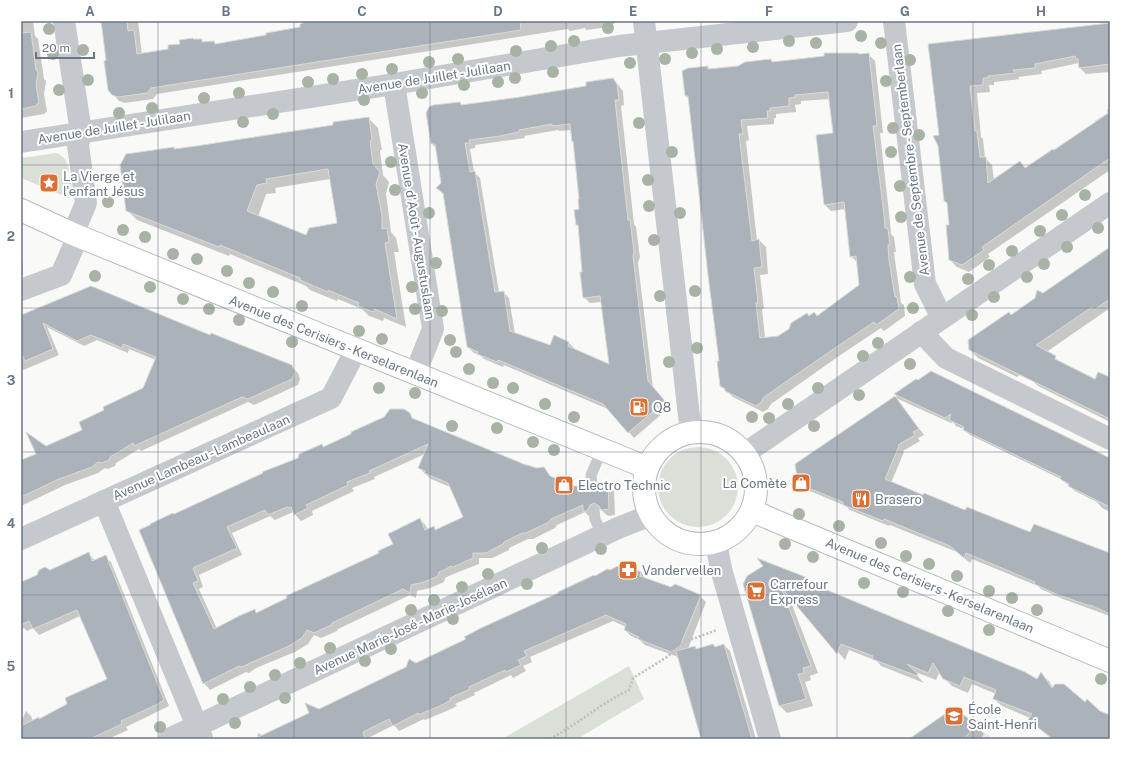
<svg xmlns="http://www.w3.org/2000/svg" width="1131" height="760" viewBox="0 0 1131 760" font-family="'Public Sans',sans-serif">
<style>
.built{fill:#e7e8e8}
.green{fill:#dae0d8}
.shadow{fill:#0003;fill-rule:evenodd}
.building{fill:#acb2b9;stroke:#dbdbd9;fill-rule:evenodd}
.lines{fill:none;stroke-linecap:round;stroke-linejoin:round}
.secondary-casing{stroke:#b7bbc0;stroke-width:24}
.path{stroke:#bdbfc2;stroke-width:2.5;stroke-dasharray:2 2;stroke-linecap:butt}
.lane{stroke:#c5c8cc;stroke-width:11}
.street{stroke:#c5c8cc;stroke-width:22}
.secondary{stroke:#fff;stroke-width:22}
.tree{fill:#a8b3a6}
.grid{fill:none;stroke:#697686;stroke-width:1;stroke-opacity:0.55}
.labels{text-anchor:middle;stroke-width:4;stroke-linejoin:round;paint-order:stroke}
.street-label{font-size:13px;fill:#697686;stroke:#fff}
.poi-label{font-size:13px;fill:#697686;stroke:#fff;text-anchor:start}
.neatline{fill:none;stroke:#697686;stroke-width:1.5}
.grid-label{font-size:13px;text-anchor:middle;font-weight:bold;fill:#697686}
</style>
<rect width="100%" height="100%" fill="#f9f9f7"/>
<path class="built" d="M955 707 975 726 994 739H909Z"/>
<g class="green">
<path d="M57 153C65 157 68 162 69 171L62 173 63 183 71 182 73 195 69 198 21 178V158Z"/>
<circle cx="698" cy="487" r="40"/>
<path d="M629 666 644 699 577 739H502Z"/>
</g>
<g class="shadow">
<path d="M21 21H33L35 36 38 39 44 79 46 81 44 94 47 111 44 114 21 118Z"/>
<path d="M101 21H138L142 55 169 50 201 40 205 43 214 42 217 45 267 36 301 28 314 21H615V23L609 27 586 30 585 28 570 31 568 29 157 94 153 99 125 103 119 101 113 94Z"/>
<path d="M1110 24V72L1086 74 1080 68 1079 63 1041 71 1042 74 1018 77 1020 79 994 82V85H989L990 92 977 93 981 137 983 139 985 158 992 165 994 180 1020 163 1026 169 1055 151 1096 123 1095 121 1108 113 1107 110 1110 108V170L988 254 990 257 969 272 957 267 950 260V226L948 204 945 201 940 136 929 45Z"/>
<path d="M868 54 875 61 883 133H880L890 222 891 234 894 237 896 252H894L896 267 901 303 904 305 905 316 884 331 881 328 839 356 771 404 768 409 763 412 733 397 721 385 720 361 690 100 686 96 707 67 710 70 738 67 771 60 774 63ZM830 99 834 134 825 205 831 211 846 209 851 256 858 263 860 286 818 317H809L778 337 765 338 762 309H764L760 275 768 274 766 247 759 240 757 241 746 141 749 140 747 126 774 124V118H776V114L796 112 795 105 801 104V101Z"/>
<path d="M613 79 623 91 624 105 621 106 634 224 636 227 640 257 638 263 653 388 670 407 634 438 608 409 504 365 503 367 484 359 480 355 474 353 468 347 444 195 437 188 442 184 437 149 432 144 460 103 463 106 587 87ZM558 130 559 131 571 130 573 141 574 143 580 200V210L577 224 579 227 583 272 584 297 590 303 602 302 610 366 575 349 569 343 554 336 550 346 515 334 509 298 503 292H499L480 178 474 172 470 149 475 148V145L525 138 524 136Z"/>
<path d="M368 118 378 128 382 150H380L383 175 389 182 386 194 391 232 396 238 399 252H394L406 327 384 318 383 321 369 316 362 309 338 299 337 301 310 290 306 286 230 254 229 256 137 220 127 210 173 148 175 150 334 126ZM330 179 338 224 306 237 258 217 266 194 276 193 275 188Z"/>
<path d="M1110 248V308L1045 353 1047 356 1017 377 978 358 970 350 1012 316Z"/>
<path d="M21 261 23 263V274L21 275Z"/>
<path d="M21 316 210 336 291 366 298 373 300 379 298 385 254 405 248 402 141 451 139 449 116 463 115 466 108 469 105 468 98 473 65 485 21 506V461L37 454 46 447 84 430 144 389 156 360 129 349 128 353 97 340 84 346 47 327 59 355 21 371Z"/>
<path d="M1110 378V422L1038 386 1033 381 1095 380Z"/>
<path d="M895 394 1110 459V512L1102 508 1097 502 1075 491 1061 479 970 435 964 429 956 426 953 422 951 423 896 398 924 435 918 438 920 441 903 451 904 452 891 483 1110 565V616L1063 599 1041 589 1038 586 972 559 970 563 957 552 890 525 889 526 850 510 846 506 805 489 799 483 796 465 897 396Z"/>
<path d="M409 414 415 421 536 470 543 468 552 478 575 487H585L590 492 607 485 614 491 615 515 608 516 600 509 596 511 590 517 585 512 557 525 555 528 533 539H528L509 548V550L492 558H479V564L451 575 445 578 444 582 430 588 417 591 416 598 410 595 338 629 337 631 321 638 314 635 308 644 295 652 256 668 249 673 246 672 210 690 204 683 174 515 323 447ZM425 454 419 468 431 479 450 487 464 517 437 530 433 527 428 530 426 526 420 519 394 544 380 553 257 613 255 611 217 629 199 589 203 587 199 575 242 555 232 533 270 516 275 520 293 512 301 521 313 515 312 511 354 491 352 488 375 479 374 477Z"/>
<path d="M88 553 95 561 105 557 111 562 169 706 126 727 128 730 108 739H21V722L26 711 31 716 33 721 38 718 40 720 69 704 108 679 80 616 39 635 33 628 27 631 24 628 21 629V584Z"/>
<path d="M627 562 634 570 641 572 646 579 671 588 700 596 706 602 688 649 695 647 698 650 715 648 724 645 730 651 756 739H702L678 657 645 645 640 640 631 636 625 630 626 627 613 621 530 657 532 662 523 666 526 671 513 678 511 675 474 693 475 695 455 704 457 706 449 710 425 720 424 719 399 731 394 725 368 738 369 739H257L258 733 264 736 416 664 595 577Z"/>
<path d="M807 579 814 586 1037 680 1041 674 1049 681 1053 688 1086 703 1100 712 1110 715V739H1052L1037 727 1029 720 1030 718 1002 706 994 699 996 694 972 684 968 693 952 686 944 678 940 671 936 680 913 671 924 683 881 666 877 661 849 650 845 660 788 594 818 673 810 676 811 680 805 682 813 706 787 713 780 706 744 584Z"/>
<path d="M975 726 984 734 980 739H911Z"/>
</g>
<g class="building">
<path d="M101 21H127L128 31 134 30 137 54 168 49V45L180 44 179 40 193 38V39H202V42L214 41 215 44 266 35V33L300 27V24L303 23 302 21H520L521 30 151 88 147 93 118 97 112 95 108 90 104 61 106 60Z"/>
<path d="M1110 23V64L1079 68 1078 59H1076L1075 56 1035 64V68L1013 70 1015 73 988 76V78H983V85L970 86 975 131H977L980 157H986L988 183 1020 161 1025 168 1053 149 1054 150 1110 112V158L982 247 984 250 962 265 949 260 946 225H949L947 203 944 201 938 146 933 136 939 135 928 44Z"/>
<path d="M31 32 36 70 38 72 36 85 39 103 37 104 36 106 21 109V33Z"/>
<path d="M824 53H858L859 54 869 53 877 126H873L884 215 885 228 888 229 890 245H888L889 260 895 297H897L899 309 876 325 874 322 832 350 764 397 761 402 756 406 725 391V389L720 386 717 361H719L708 275 688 96H685L682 71 688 68 708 66V69L738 66 745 62 771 59 772 62 824 56ZM828 92 833 133 816 135 824 205 844 202 850 257 856 256 859 285 817 316 814 312 809 316 807 313 791 323 789 329 778 336 760 338 756 303H758L754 268 762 267 759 239 752 241 739 134H743L741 120 768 118 767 111H770V108L789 106V98L795 97V95Z"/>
<path d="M613 78 617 84 619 100H615L628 220H630L634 251 633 256 648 381 665 401 628 433 603 404 498 360 497 362 477 354 478 352 467 347 443 193 436 188 441 183 435 144H431L426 113 429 107 433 105 460 102 461 105 520 97 586 86V82ZM552 124V126L570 124 572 142 573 141 579 199H578L579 209 574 210 576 225H578L582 272H580L583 298 600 296 609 364 568 346 569 342 554 335 550 345 510 331 504 291 495 292 475 171 470 172 465 143H470L469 140 500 136 519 132V130Z"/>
<path d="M369 117 372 140 370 141 373 164 380 172 376 184 382 216V229L387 228 389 242 385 243 397 319 375 309 373 312 358 306 359 303 328 290V292L300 280V278L220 245 219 247 126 211 120 165 126 154 174 147V149L196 146 333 125V122ZM328 169 337 223 309 228 306 235 247 211 257 185 267 183 266 179Z"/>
<path d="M1110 247V299L1094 310 1092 307 1036 345 1056 356 1055 359 1095 379 1098 372 1110 377V419L969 350 968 340 1009 312 1011 315 1035 298 1037 290 1043 293Z"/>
<path d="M91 286 210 335 211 333 226 339 292 365 295 372 292 379 248 399 242 397 134 446 133 443 110 457 109 460 102 463 98 462 92 467 59 479 21 497V460L36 454 26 432 46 446 82 430 79 422 104 410 103 407 143 388 156 357 123 344 122 348 91 335 77 341 43 323 53 349 25 361 21 353V315Z"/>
<path d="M931 371 1110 458V507L1068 486 1069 484 1060 479 1061 477 963 430 964 427 949 420 951 414 945 418 894 394 916 379 918 380Z"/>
<path d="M895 396 919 429 913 432 915 435 898 445 899 446 885 479 923 495 924 493 965 510 967 507 1030 532 1034 524 1110 553V614L1090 605V606L1056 594 1034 584 1035 582 966 553 964 558 950 546 884 519 883 521 843 505V502L798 484 795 464Z"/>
<path d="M390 409H404L410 413 412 418 526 465H528L536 468 544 467 550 476 575 486H585L587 489 590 491 596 490 599 485 608 484 609 509 601 510 599 506 594 503 590 505 587 511H583V505L551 519 549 522 526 533H522L504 542 503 544 486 553H473V558L453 567 451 566 444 570 439 572 438 576 424 582 411 585 410 593 403 589 332 623 331 625 314 633 307 630 302 638 289 646 250 663 242 667 239 666 203 684 139 530 150 525V524L173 513 174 514 263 473 262 472 298 458 299 454 322 444 323 447 351 434V432L384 417ZM428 444 418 468 425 471 424 473 448 483 463 517 435 530 434 526 425 530 420 518 388 534 393 544 378 551 379 553 286 596 287 598 256 613 255 609 239 616 214 629 193 583 198 581 193 568 237 548 227 527 265 510 268 515 287 507 288 508 291 507 294 515 308 508 306 505 348 485 347 482 370 473 369 471Z"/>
<path d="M89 552 92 561 106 555 164 700 156 705 121 721 122 724 90 739H21V726L39 717V719L67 704 65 698 107 679 77 610 33 629 29 621 21 625V582L37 575 39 570 45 567 50 570Z"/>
<path d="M757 558 808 578 810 583 1025 672 1037 679 1041 672 1052 688 1055 684H1064L1085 702 1087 699 1100 711 1110 715V739H1053L1028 720 1032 714 993 699 996 690 964 677 960 686 943 679 933 663 928 673 907 664 918 674 917 676 872 659 873 656 841 644 837 654 781 587 811 666 803 668 804 673 798 674 806 699 779 706 743 584 747 576 763 566Z"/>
<path d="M628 561 630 567 641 572 640 576 671 587 675 584 701 595 680 646 671 652 638 639 639 637 624 630 626 624 606 615 524 651 527 656 518 660 521 665 506 672 505 670 469 687 470 689 450 698 451 700 442 705 418 715V713L393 726 389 719 363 732 365 739H254L309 713 305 703 319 709 406 667 409 659 416 663 466 639 464 637 481 628 558 593V592L594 575 595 576 607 569 610 570Z"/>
<path d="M713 644 715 647 724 644 752 739H701L676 651 695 646 696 649Z"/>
<path d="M952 709H957L976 725 964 739H909Z"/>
</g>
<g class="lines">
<defs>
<g id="secondary">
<path d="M21 210 73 234 638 464 646 471"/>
<circle cx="700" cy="488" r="56"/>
<path d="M753 507 757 513 778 522 1110 661"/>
</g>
</defs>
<use href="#secondary" class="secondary-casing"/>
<path class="path" d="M550 739C578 724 601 703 629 690L633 678 667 657 684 642 717 630"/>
<g class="lane">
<path d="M592 485 591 475 602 450"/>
<path d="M594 510 595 519 602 535"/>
</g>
<g class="street">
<path d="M64 21 81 132 78 145 86 203 73 234"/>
<path d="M644 21 691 433"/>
<path d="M894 21 925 284 942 318"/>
<path d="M394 84 433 329 415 374"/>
<path d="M21 142 394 84 619 46 847 21"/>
<path d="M21 290 61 275 78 236"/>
<path d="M921 332 946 358 1110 439"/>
<path d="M744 454 1110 203"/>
<path d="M104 501 202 738"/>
<path d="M21 539 331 398 356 350"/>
<path d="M716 542 721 569 770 739"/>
<path d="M169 739 618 528 651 515"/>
</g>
<use href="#secondary" class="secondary"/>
</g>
<g class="tree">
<circle cx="608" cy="28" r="6"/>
<circle cx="49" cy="29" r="6"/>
<circle cx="861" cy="36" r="6"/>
<circle cx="574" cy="41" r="6"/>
<circle cx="789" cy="41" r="6"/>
<circle cx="816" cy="43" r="6"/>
<circle cx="881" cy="43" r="6"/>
<circle cx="551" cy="46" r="6"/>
<circle cx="753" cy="47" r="6"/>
<circle cx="717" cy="49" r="6"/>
<circle cx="83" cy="50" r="6"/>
<circle cx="516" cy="51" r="6"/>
<circle cx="692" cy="53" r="6"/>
<circle cx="53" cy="54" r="6"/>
<circle cx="458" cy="59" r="6"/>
<circle cx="665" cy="59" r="6"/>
<circle cx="910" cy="60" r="6"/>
<circle cx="429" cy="62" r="6"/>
<circle cx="630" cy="63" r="6"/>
<circle cx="392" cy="69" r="6"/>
<circle cx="553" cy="72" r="6"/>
<circle cx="362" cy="74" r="6"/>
<circle cx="515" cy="78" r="6"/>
<circle cx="333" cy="79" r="6"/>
<circle cx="88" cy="80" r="6"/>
<circle cx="886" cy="81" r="6"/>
<circle cx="308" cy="82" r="6"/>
<circle cx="498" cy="82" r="6"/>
<circle cx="464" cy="85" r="6"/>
<circle cx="59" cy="90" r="6"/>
<circle cx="239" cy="93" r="6"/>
<circle cx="422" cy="93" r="6"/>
<circle cx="204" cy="98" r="6"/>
<circle cx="364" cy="100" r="6"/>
<circle cx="152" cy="108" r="6"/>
<circle cx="119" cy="113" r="6"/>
<circle cx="273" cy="114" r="6"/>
<circle cx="243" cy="122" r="6"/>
<circle cx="639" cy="123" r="6"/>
<circle cx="893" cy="128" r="6"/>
<circle cx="919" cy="135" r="6"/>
<circle cx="672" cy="152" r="6"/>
<circle cx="891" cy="152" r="6"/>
<circle cx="391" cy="162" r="6"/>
<circle cx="648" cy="180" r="6"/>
<circle cx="900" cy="186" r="6"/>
<circle cx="395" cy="190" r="6"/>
<circle cx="1085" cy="195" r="6"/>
<circle cx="108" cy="202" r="6"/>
<circle cx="649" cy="206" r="6"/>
<circle cx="429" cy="213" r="6"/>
<circle cx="680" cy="213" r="6"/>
<circle cx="1062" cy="215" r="6"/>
<circle cx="901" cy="217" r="6"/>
<circle cx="1098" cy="228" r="6"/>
<circle cx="123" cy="230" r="6"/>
<circle cx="1040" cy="231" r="6"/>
<circle cx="145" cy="237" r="6"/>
<circle cx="654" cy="240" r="6"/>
<circle cx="1067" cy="247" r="6"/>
<circle cx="1012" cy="251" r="6"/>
<circle cx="173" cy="254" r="6"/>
<circle cx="197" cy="259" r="6"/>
<circle cx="436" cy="263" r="6"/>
<circle cx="1044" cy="264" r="6"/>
<circle cx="989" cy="265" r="6"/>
<circle cx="227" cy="271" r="6"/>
<circle cx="95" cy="276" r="6"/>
<circle cx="910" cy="277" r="6"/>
<circle cx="1027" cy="277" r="6"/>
<circle cx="968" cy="279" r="6"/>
<circle cx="249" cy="283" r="6"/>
<circle cx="150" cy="287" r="6"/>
<circle cx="412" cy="287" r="6"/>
<circle cx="695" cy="291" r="6"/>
<circle cx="273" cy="292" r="6"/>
<circle cx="660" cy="296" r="6"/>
<circle cx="994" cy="297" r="6"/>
<circle cx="183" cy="299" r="6"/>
<circle cx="302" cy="306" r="6"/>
<circle cx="913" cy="308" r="6"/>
<circle cx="209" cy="309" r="6"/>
<circle cx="415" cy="309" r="6"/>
<circle cx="442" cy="311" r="6"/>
<circle cx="972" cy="315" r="6"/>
<circle cx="239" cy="320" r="6"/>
<circle cx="359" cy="331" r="6"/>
<circle cx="382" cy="339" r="6"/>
<circle cx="450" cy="340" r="6"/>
<circle cx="292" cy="342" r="6"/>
<circle cx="878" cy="343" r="6"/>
<circle cx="697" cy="348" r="6"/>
<circle cx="456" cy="352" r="6"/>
<circle cx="863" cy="356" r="6"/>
<circle cx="669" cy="362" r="6"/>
<circle cx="910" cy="364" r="6"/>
<circle cx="469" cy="369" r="6"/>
<circle cx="493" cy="383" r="6"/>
<circle cx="379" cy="388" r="6"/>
<circle cx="513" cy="388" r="6"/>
<circle cx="818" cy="388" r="6"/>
<circle cx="415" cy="393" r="6"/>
<circle cx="859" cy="395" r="6"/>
<circle cx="545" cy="404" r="6"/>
<circle cx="788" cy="404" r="6"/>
<circle cx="574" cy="417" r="6"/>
<circle cx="752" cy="417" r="6"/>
<circle cx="769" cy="418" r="6"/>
<circle cx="452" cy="426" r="6"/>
<circle cx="814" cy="426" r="6"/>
<circle cx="497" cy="428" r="6"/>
<circle cx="533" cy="442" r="6"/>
<circle cx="554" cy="450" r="6"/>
<circle cx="799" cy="514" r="6"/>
<circle cx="839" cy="526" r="6"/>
<circle cx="881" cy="543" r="6"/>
<circle cx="785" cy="544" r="6"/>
<circle cx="542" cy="548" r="6"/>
<circle cx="601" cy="549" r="6"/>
<circle cx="906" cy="556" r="6"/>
<circle cx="813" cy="557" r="6"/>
<circle cx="929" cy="564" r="6"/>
<circle cx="488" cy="574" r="6"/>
<circle cx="957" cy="576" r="6"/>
<circle cx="864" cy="583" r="6"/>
<circle cx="527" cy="584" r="6"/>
<circle cx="462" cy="587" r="6"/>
<circle cx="989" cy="591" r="6"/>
<circle cx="903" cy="592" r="6"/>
<circle cx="1012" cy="598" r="6"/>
<circle cx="434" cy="600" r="6"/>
<circle cx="411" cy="610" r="6"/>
<circle cx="1037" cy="610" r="6"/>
<circle cx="948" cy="611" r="6"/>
<circle cx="453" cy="619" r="6"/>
<circle cx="989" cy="630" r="6"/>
<circle cx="330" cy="648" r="6"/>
<circle cx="391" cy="649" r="6"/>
<circle cx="365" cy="661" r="6"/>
<circle cx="300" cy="663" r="6"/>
<circle cx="275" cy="675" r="6"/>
<circle cx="1101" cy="679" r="6"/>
<circle cx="250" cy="687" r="6"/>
<circle cx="285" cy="698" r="6"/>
<circle cx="223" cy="699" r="6"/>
<circle cx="235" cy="723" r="6"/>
<circle cx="160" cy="727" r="6"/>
</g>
<path class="grid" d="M158 21V739M294 21V739M430 21V739M566 21V739M701 21V739M837 21V739M973 21V739M21 165H1110M21 308H1110M21 452H1110M21 595H1110"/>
<defs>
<symbol id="sight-square" viewBox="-11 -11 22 22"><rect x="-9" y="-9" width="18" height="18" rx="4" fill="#dc7034" stroke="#fff"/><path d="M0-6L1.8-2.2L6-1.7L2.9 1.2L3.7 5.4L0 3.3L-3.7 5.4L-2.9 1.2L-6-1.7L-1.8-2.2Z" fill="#fff"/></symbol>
<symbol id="fuel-square" viewBox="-11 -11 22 22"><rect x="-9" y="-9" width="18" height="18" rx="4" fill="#dc7034" stroke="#fff"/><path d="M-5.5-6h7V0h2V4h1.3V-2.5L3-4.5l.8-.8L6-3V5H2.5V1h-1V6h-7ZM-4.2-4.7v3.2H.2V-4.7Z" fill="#fff"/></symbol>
<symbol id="shop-square" viewBox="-11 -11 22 22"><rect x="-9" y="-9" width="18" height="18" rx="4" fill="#dc7034" stroke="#fff"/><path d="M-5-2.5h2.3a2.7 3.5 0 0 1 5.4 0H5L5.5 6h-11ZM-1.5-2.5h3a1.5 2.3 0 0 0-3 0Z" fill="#fff"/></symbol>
<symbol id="restaurant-square" viewBox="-11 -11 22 22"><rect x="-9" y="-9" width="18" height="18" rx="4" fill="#dc7034" stroke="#fff"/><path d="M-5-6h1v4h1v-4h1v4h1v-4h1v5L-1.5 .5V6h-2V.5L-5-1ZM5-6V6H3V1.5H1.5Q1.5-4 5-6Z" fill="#fff"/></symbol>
<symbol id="pharmacy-square" viewBox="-11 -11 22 22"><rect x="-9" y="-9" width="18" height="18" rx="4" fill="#dc7034" stroke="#fff"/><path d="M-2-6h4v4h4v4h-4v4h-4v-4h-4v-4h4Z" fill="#fff"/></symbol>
<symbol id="supermarket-square" viewBox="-11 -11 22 22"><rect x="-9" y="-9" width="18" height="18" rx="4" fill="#dc7034" stroke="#fff"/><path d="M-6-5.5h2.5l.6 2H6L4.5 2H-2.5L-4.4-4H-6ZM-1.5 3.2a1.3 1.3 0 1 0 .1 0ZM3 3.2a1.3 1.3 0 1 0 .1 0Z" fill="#fff"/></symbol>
<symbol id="school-square" viewBox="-11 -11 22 22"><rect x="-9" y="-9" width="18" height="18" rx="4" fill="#dc7034" stroke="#fff"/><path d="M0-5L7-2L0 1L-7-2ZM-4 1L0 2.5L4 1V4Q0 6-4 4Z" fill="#fff"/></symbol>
</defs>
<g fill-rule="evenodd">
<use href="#sight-square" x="38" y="172" width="22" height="22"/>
<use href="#fuel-square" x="628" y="396" width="22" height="22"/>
<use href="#shop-square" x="790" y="472" width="22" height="22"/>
<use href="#shop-square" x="553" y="474" width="22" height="22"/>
<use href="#restaurant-square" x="850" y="488" width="22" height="22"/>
<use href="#pharmacy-square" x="617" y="559" width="22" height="22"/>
<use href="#supermarket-square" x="745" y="580" width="22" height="22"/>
<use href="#school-square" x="943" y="705" width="22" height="22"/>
</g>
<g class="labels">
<g class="street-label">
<text transform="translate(434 77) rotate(-9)" y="5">Avenue de Juillet - Julilaan</text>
<text transform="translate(114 127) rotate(-9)" y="5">Avenue de Juillet - Julilaan</text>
<text transform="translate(910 160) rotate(-97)" y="5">Avenue de Septembre - Septemberlaan</text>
<text transform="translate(417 231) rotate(81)" y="5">Avenue d'Août - Augustuslaan</text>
<text transform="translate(334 341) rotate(22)" y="5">Avenue des Cerisiers - Kerselarenlaan</text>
<text transform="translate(201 457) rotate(-24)" y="5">Avenue Lambeau - Lambeaulaan</text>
<text transform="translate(930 585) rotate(23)" y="5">Avenue des Cerisiers - Kerselarenlaan</text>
<text transform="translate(410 626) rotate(-25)" y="5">Avenue Marie-José - Marie-Josélaan</text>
</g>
<g class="poi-label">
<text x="63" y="181">La Vierge et<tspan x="63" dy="15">l'enfant Jésus</tspan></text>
<text x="653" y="412">Q8</text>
<text x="787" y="488" text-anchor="end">La Comète</text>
<text x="578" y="490">Electro Technic</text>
<text x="875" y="504">Brasero</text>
<text x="642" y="575">Vandervellen</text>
<text x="770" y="589">Carrefour<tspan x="770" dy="15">Express</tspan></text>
<text x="968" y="714">École<tspan x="968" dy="15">Saint-Henri</tspan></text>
</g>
</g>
<rect width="1131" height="760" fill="none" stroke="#ffffff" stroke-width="44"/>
<path d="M36 52v6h58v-6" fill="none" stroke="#697686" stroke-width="2"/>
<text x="42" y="52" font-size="12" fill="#697686" stroke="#ffffff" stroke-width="3" paint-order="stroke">20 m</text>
<rect x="22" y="22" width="1087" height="716" class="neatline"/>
<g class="grid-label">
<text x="90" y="16">A</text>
<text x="226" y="16">B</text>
<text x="362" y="16">C</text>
<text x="498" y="16">D</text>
<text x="633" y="16">E</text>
<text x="769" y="16">F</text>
<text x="905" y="16">G</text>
<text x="1041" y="16">H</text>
<text x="11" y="98">1</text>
<text x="11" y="241">2</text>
<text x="11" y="385">3</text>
<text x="11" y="528">4</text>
<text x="11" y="671">5</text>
</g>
</svg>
